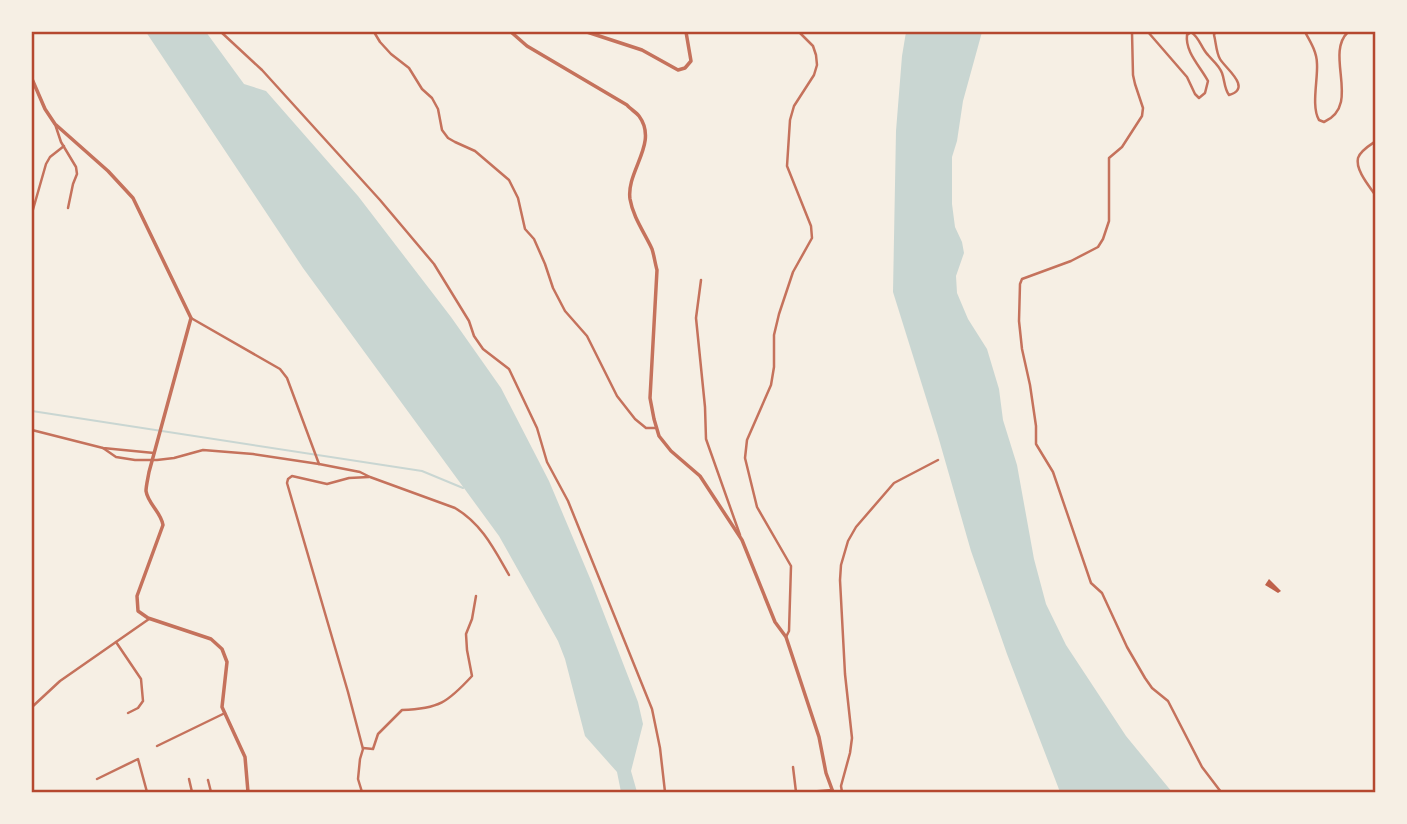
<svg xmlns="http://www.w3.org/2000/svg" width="1407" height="824" viewBox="0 0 1407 824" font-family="'Libre Baskerville',serif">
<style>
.water{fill:#c9d6d2}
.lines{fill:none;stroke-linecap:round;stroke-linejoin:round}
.stream{stroke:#c9d6d2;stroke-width:2}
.building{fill:#bf614a}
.minor{stroke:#c5725c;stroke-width:2.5}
.tertiary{stroke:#c5725c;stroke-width:3.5}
.neatline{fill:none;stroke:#b5482f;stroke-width:2.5}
</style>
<rect width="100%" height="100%" fill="#f6efe4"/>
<g class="water">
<path d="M146 32H206L244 84 266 91 358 196 451 317 501 388 549 481 592 583 638 702 643 724 631 771 637 792H621L617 772 585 736 565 659 558 641 499 536 303 268Z"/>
<path d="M906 32H982L963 101 957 141 952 157V204L955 227 962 242 964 253 956 276 957 293 968 319 987 349 999 389 1003 420 1017 465 1034 559 1046 604 1066 645 1126 736 1172 792H1060L1007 654 971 551 938 436 893 292 896 131 902 56Z"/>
</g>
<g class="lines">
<path class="stream" d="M32 411 422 471 463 488"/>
</g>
<path class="building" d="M1269 579 1281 591 1278 593 1265 585Z"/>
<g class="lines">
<g class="minor">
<path d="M221 32 262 70 380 200 434 264 469 321 474 336 483 349 509 369 537 428 547 462 568 501 652 709 660 748 665 792"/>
<path d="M374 32 380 42 391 54 409 68 422 89 432 98 438 109 442 130 448 138 455 142 475 151 509 180 518 198 525 229 534 239 545 264 553 288 565 311 587 336 617 396 635 419 646 428H656"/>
<path d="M1132 32 1133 75 1135 84 1143 108 1142 116 1122 147 1109 158V221L1103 239 1098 247 1071 261 1022 279 1020 284 1019 321 1022 349 1030 385 1036 426V444L1053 472 1091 583 1102 593 1127 647 1145 678 1152 688 1168 701 1202 767 1221 792"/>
<path d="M1148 32 1187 77 1195 94 1199 98 1205 93 1208 81C1200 66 1185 52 1187 35L1191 32C1200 38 1201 48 1208 55 1213 61 1219 65 1222 73 1225 81 1224 88 1229 95 1253 88 1225 68 1220 59 1216 52 1216 42 1214 35L1215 32"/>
<path d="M1305 32C1310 41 1317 52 1317 64 1318 79 1311 107 1319 120L1324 122C1362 105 1324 55 1348 32"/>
<path d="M55 124 61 142 76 167 77 174 73 184 68 208"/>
<path d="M1376 141C1370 145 1360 151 1358 158 1355 170 1370 187 1376 196"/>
<path d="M32 213 46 164 50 157 64 146"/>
<path d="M701 280 696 318 705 407 706 439 740 535"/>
<path d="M191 318 280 369 287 378 319 464"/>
<path d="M32 430 103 448 154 453"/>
<path d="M103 448 116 457 135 460H157L174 458 203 450 253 454 319 464 360 472 370 477 455 508C482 524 494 549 509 575"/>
<path d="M786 637 789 631 791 566 757 507 745 458 747 440 771 385 774 367V335L779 314 793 272 812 238 811 226 787 166 790 120 794 106 814 75 817 65 816 55 813 46 799 32"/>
<path d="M116 642 141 679 143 701 138 708 128 713"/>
<path d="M32 707 60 681 149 619"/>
<path d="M157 746 225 713"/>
<path d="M363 748 373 749 378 734 402 710C439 709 448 702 472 676L467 650 466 634 472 619 476 596"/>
<path d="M793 767 796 792"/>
<path d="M97 779 138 759 147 792"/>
<path d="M189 779 192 792"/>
<path d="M208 780 211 792"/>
<path d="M362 792 358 779 360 759 363 749 348 692 287 483 288 479 292 476 327 484 349 478 369 477"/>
<path d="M808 792 832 790"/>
<path d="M842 792 841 786 850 753 852 738 845 674 840 580 841 565 848 541 856 527 894 483 938 460"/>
</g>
<g class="tertiary">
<path d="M511 32 527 46 627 105C630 109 636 112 639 116 659 143 626 171 630 199 633 217 644 232 652 249 654 255 655 263 657 270L650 398 654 419 659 436 671 451 700 476 742 540 775 622 786 637 819 737 826 773 833 792"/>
<path d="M587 32 642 50 678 70 685 68 691 61 686 32"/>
<path d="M32 79 45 109 55 124 108 171 133 198 191 318 149 472C148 478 146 486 146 491 148 504 161 512 163 525L137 596 138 611 148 618 211 639 222 649 227 662 222 707 245 757 248 792"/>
</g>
</g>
<rect width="1407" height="824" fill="none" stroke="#f6efe4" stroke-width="66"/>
<rect x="33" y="33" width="1341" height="758" class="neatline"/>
</svg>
